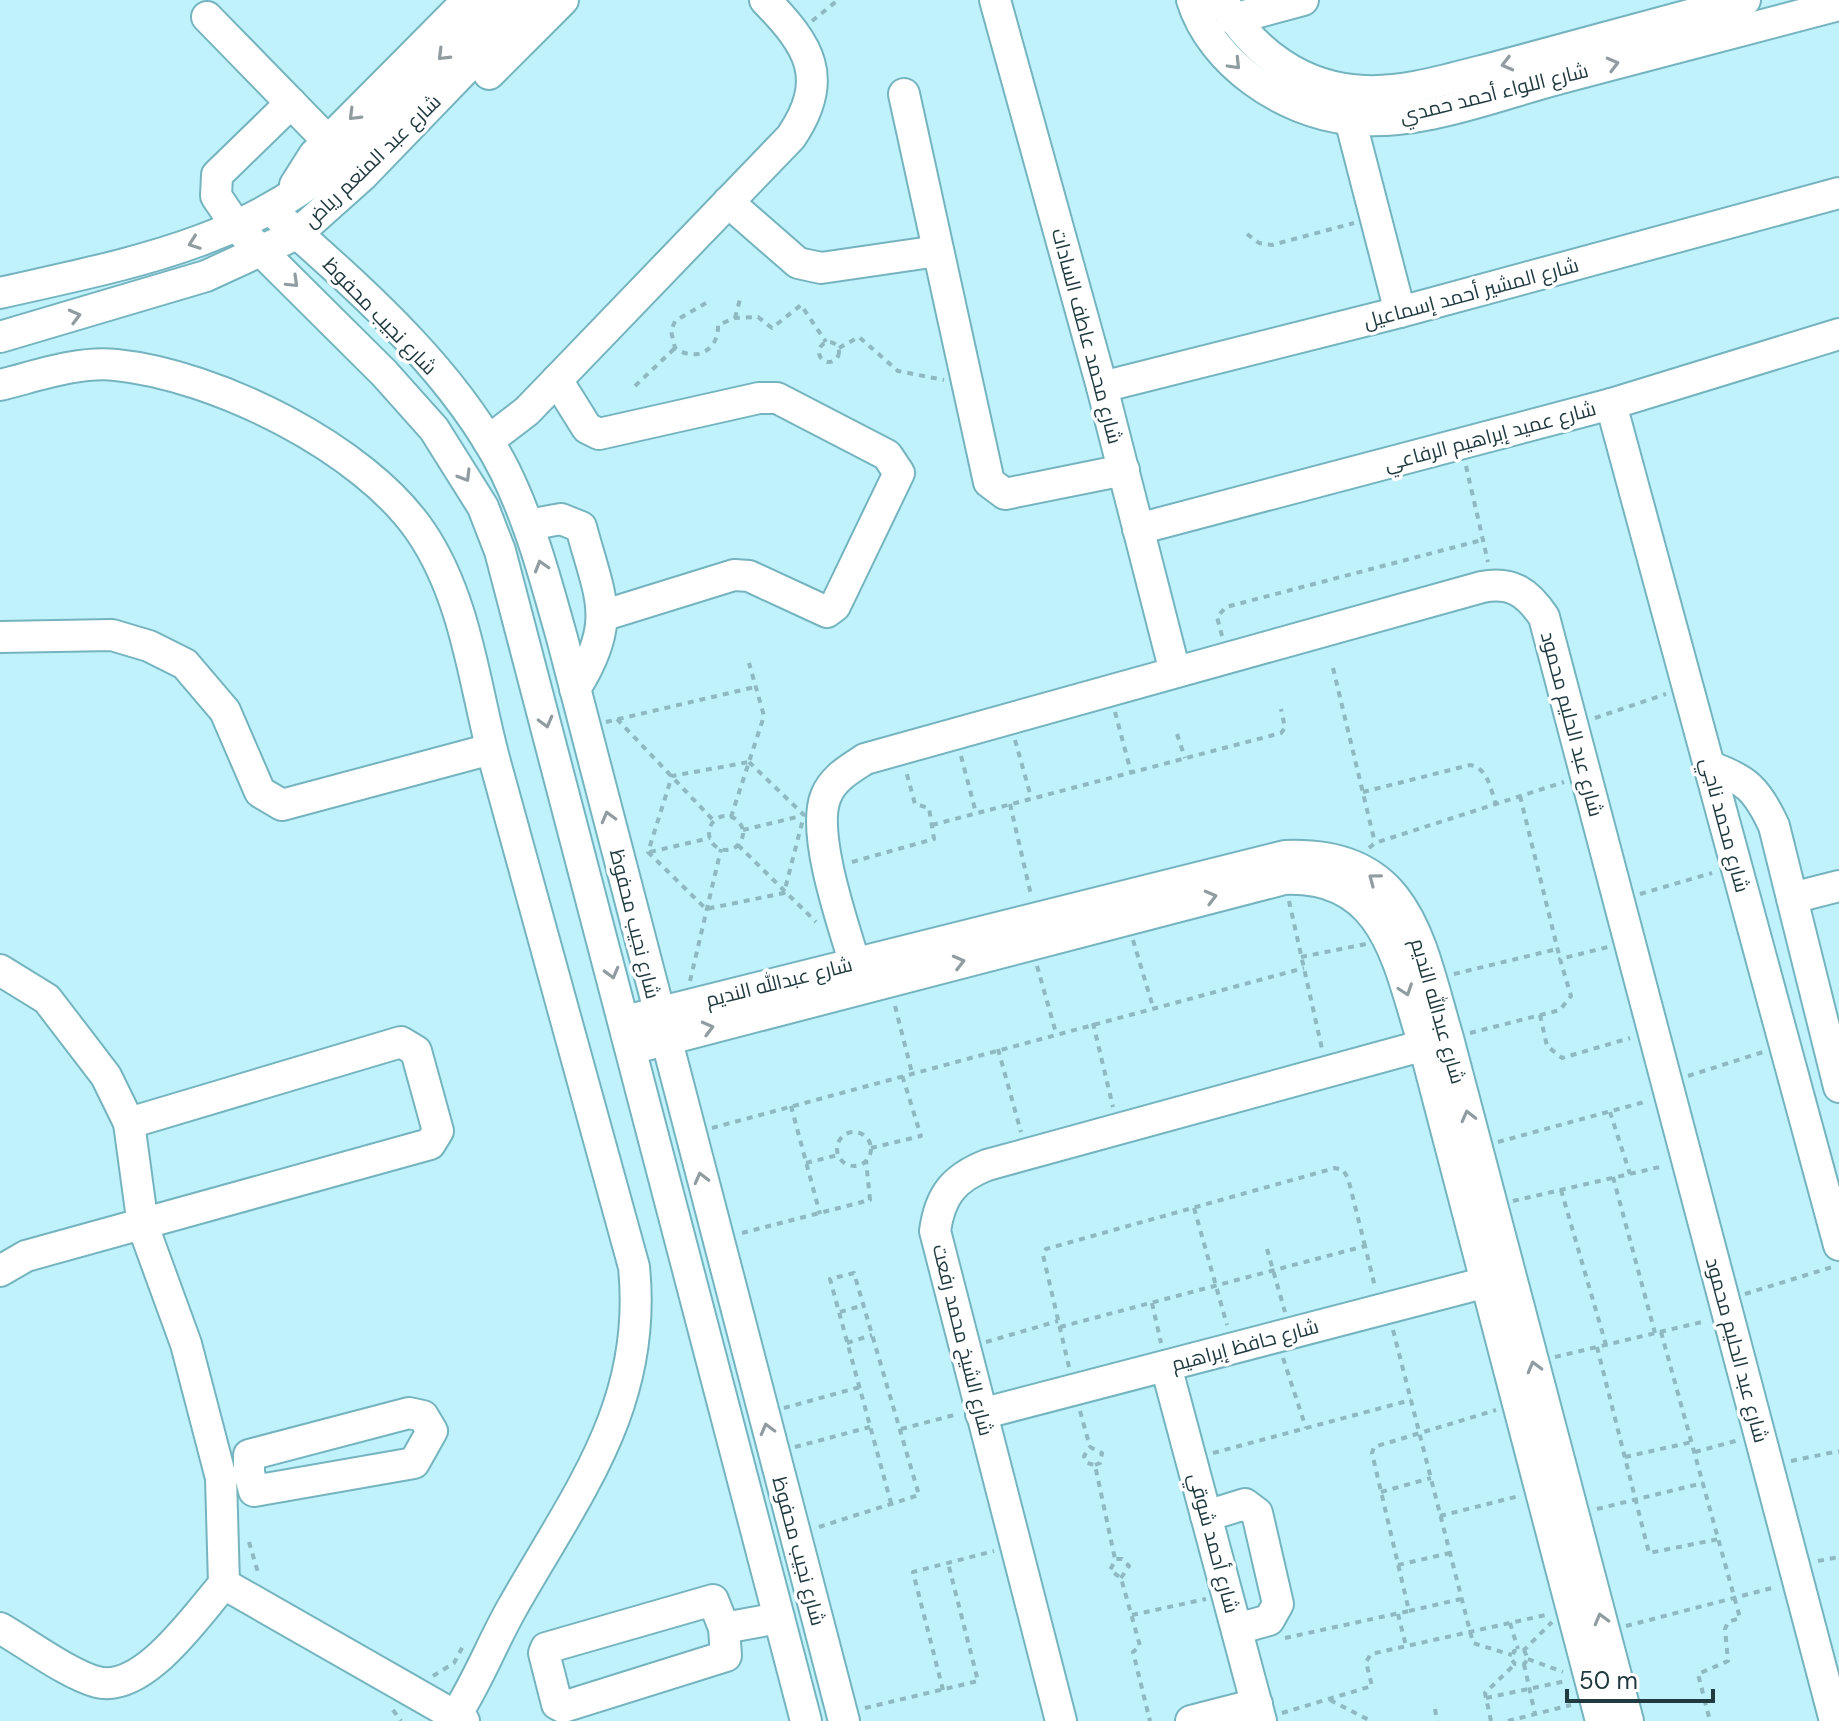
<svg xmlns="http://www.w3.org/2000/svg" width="1839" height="1721" viewBox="0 0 1839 1721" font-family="'DM Sans',Cairo,sans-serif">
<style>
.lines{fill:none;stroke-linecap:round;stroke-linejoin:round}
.minor-casing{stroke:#75b4bf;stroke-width:34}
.path{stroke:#8eb9c1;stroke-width:4;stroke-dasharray:6 6;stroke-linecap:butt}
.minor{stroke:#fff;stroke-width:30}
.oneway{stroke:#909c9f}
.labels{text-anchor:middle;stroke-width:7;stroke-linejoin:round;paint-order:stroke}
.street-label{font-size:20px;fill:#203a3f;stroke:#fff}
</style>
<rect width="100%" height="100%" fill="#bff2fb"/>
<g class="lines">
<defs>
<g id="minor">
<path d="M995 0 1102 387 1175 672"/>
<path d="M1192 0C1212 64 1284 112 1349 119 1417 127 1491 97 1557 79 1651 54 1745 30 1839 5"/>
<path d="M1222 0C1253 52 1302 89 1365 91 1408 93 1455 77 1497 67 1580 45 1662 22 1745 0"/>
<path d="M207 17 328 141"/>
<path d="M1233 19 1303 0"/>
<path d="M489 74 563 0"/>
<path d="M904 94 989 482 1005 494 1124 470"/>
<path d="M291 103 217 175 216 196 237 227 384 373 434 429 483 507 500 551 806 1721"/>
<path d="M1350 119 1400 312"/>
<path d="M295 185 314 155 468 0"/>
<path d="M728 202 798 263 821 268 938 251"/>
<path d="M271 210C356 286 453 368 505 471 531 524 546 581 562 638L844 1721"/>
<path d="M0 293C126 264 244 245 344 156L498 0"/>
<path d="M0 337 206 276 297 234 363 175 532 0"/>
<path d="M557 380 587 428 599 434 759 398H777L887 455 899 473 835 606 827 612 749 576 734 575 605 615"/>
<path d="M0 385C37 376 78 361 116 365 216 375 364 448 421 532 467 600 474 685 495 762 541 930 588 1098 634 1267 648 1405 577 1493 512 1608 491 1645 476 1686 452 1721"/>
<path d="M1102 387 1400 312 1839 193"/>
<path d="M1611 404 1839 1245"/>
<path d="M488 441 527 411 557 380 791 137C831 78 809 45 765 0"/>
<path d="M528 525 561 519 581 527C600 598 618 621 575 689"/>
<path d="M1138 529 1611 404 1839 334"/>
<path d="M0 637 112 635 149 646 185 664 225 711 260 792 282 805 491 749"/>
<path d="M1708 766C1746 779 1757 789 1774 826L1839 1087"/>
<path d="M1792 898 1839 886"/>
<path d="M0 970 47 999 106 1076 129 1123 143 1226 186 1344 221 1478 224 1584C197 1614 144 1694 97 1682 68 1674 28 1644 0 1628"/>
<path d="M862 987C850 944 809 836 826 796 833 778 850 769 865 759L1482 587C1512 581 1528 593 1544 617L1835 1721"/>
<path d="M625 1021 1285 856C1410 851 1419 941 1448 1038L1628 1721"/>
<path d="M646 1045 1284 879C1388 875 1398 965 1424 1045L1601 1721"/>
<path d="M0 1271 26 1256 430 1144 438 1131 416 1051 401 1042 129 1123"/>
<path d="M1166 1366 1261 1721"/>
<path d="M409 1413 423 1416 432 1431 414 1463 254 1491 249 1473V1455Z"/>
<path d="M981 1414 1506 1277"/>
<path d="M1206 1516 1245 1504 1257 1513 1278 1604 1269 1620 1237 1629"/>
<path d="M224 1584 464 1721"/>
<path d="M713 1600 724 1628 726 1656 563 1707 557 1704 544 1653 546 1648Z"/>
<path d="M724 1628 779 1618"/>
<path d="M1061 1721 935 1231C940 1195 954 1178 987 1165L1443 1040"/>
<path d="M1191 1721 1257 1704"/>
</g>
</defs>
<use href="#minor" class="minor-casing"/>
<g class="path">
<path d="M812 21 838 0"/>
<path d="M1247 234 1259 243 1272 245 1354 223"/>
<path d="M706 303 675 321 671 331 675 348C696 363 719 350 718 325L735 318 758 317 772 328 801 305 826 342"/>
<path d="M735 318 740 299"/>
<circle cx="829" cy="352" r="10"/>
<path d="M839 348 859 337 898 371 944 380"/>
<path d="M635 386 675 348"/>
<path d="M1466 466 1488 562"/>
<path d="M1222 636 1217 617 1226 607 1482 540"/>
<path d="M1333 668 1375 843"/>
<path d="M1115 712 1131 772"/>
<path d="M1595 718 1666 694"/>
<path d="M617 719 714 821"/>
<path d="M606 722 755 687"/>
<path d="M1177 734 1185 758"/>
<path d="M1015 740 1031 797"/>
<path d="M961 756 976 813"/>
<path d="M749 762 804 815 784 893 706 909 648 852 672 776Z"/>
<path d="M1363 792 1470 765C1488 768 1490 788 1496 804"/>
<path d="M1520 796 1560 959"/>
<path d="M1010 804 1031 895"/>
<circle cx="726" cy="833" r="17"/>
<path d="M731 817 764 716 749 663"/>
<path d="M932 825 1281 733 1285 728 1281 709"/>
<path d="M743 830 797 817"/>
<path d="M738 845 816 922"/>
<path d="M1369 848 1375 843 1564 782"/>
<path d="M650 852 710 838"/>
<path d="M852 862 934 839 929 808 915 804 906 771"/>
<path d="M1640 894 1712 873"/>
<path d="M1289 901 1322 1049"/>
<path d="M1133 940 1153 1007"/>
<path d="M1301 957 1366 944"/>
<path d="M1037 966 1056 1033"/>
<path d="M1454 974 1557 949"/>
<path d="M690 981 721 849"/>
<path d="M895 1006 912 1073"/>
<path d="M1540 1015 1547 1046 1562 1058 1630 1038"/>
<path d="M1093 1023 1113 1107"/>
<path d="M1470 1033 1560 1010 1571 996 1560 959 1608 947"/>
<path d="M998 1049 1021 1132"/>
<path d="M1688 1076 1763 1052"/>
<path d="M791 1106 820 1214"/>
<path d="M1610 1112 1630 1174"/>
<path d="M712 1128 1304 968"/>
<circle cx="854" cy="1149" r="17"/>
<path d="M1498 1142 1648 1101"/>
<path d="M871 1148 921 1136 902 1075"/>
<path d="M806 1163 838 1155"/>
<path d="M1613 1177 1655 1333"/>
<path d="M1561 1190 1606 1345"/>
<path d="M1513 1201 1664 1166"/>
<path d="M1194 1208 1227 1325"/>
<path d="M742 1233 870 1200 866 1160"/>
<path d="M1267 1249 1285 1312"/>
<path d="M1745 1294 1832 1267"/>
<path d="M1152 1303 1161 1343"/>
<path d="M840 1312 864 1305"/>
<path d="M1060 1327 1365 1246 1375 1287"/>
<path d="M1393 1330 1473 1643 1512 1655"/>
<path d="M1661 1332 1740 1618 1728 1622 1725 1629 1728 1661 1698 1674 1710 1721"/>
<path d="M986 1342 1058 1321"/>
<path d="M847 1343 872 1335"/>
<path d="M1597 1347 1649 1553 1719 1539"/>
<path d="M1555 1357 1706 1321"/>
<path d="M1283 1358 1306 1428"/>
<path d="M1069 1367 1043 1255 1046 1249 1335 1168 1343 1170 1348 1178 1365 1246"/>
<path d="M784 1408 860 1387"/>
<path d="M1080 1411 1090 1447"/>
<path d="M901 1429 958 1414"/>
<path d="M795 1447 870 1427"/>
<path d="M1695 1452 1739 1440"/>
<path d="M1213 1453 1411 1400"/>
<path d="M1625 1457 1692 1442"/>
<path d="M1791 1461 1839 1451"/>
<path d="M1095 1465 1100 1463 1102 1453 1090 1447 1084 1456 1087 1463 1095 1465 1115 1559"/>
<path d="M1381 1492 1431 1478"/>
<path d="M1597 1509 1703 1483"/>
<path d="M1440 1516 1519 1496"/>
<path d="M819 1527 919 1495 854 1273 830 1279 891 1503"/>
<path d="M249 1542 259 1576"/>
<path d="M1818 1561 1839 1557"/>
<path d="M1398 1565 1450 1553"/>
<path d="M1121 1578 1129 1566 1122 1559H1116L1110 1570 1121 1578 1140 1646 1133 1652 1150 1721"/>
<path d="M1409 1611 1461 1599"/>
<path d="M1398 1614 1406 1646"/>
<path d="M1132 1615 1206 1599"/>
<path d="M1510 1623 1518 1649"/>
<path d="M1626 1626 1776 1587"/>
<path d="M1285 1638 1409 1611 1372 1453 1374 1447 1496 1410"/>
<path d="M1524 1650 1528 1659 1524 1664H1515L1512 1660 1514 1651 1524 1650 1552 1622"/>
<path d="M1528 1659 1563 1672"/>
<path d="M1524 1664 1535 1714"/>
<path d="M433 1676 454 1663 463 1646"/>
<path d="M943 1690 913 1572 994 1551"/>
<path d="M1486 1698 1566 1681"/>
<path d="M1330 1700 1371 1721"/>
<path d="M865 1708 978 1681 948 1563"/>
<path d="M1435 1709 1437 1721"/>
<path d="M393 1710 401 1721"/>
<path d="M1282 1713 1372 1686 1366 1662 1371 1654 1550 1614"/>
<path d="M1491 1721 1485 1693 1515 1664"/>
<path d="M1508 1721 1571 1705"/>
</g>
<use href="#minor" class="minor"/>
</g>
<defs><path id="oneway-chevron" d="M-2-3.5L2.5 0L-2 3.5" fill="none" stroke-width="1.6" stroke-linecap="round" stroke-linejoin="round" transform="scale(2)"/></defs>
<g class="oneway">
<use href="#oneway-chevron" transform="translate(443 55) rotate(135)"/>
<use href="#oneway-chevron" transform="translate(1235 64) rotate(46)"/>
<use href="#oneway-chevron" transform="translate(1507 64) rotate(166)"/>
<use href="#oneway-chevron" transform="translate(1613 64) rotate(-15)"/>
<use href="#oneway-chevron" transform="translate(354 115) rotate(135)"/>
<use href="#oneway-chevron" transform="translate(194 243) rotate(160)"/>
<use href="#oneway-chevron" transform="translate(293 282) rotate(44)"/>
<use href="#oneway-chevron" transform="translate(75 316) rotate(-15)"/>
<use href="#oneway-chevron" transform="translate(465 476) rotate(59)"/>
<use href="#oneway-chevron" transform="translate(541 566) rotate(-107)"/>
<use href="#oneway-chevron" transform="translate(546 722) rotate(75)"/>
<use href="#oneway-chevron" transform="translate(608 817) rotate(-105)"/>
<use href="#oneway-chevron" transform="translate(1374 879) rotate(-143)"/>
<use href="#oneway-chevron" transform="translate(1211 897) rotate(-15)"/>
<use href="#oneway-chevron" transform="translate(959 962) rotate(-14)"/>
<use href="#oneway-chevron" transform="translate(612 973) rotate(75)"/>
<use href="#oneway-chevron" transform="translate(1406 990) rotate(71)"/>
<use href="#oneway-chevron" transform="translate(708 1028) rotate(-15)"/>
<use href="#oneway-chevron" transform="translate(1468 1116) rotate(-104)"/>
<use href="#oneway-chevron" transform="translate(701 1178) rotate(-104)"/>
<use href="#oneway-chevron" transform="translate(1534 1367) rotate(-105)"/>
<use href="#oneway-chevron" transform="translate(767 1429) rotate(-105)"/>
<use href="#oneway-chevron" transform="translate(1601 1619) rotate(-105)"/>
</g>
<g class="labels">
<g class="street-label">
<text transform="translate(1494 93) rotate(-14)" y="7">شارع اللواء أحمد حمدي</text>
<text transform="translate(372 161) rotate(-44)" y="7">شارع عبد المنعم رياض</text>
<text transform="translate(1471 293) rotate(-15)" y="7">شارع المشير أحمد إسماعيل</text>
<text transform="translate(380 316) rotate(46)" y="7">شارع نجيب محفوظ</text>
<text transform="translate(1087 336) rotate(75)" y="7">شارع محمد عاطف السادات</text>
<text transform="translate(1490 436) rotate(-15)" y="7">شارع عميد إبراهيم الرفاعي</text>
<text transform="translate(1572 724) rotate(75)" y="7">شارع عبد الحليم محمود</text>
<text transform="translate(1725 825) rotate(75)" y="7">شارع محمد ناجي</text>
<text transform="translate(635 924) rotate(76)" y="7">شارع نجيب محفوظ</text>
<text transform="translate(779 982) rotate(-14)" y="7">شارع عبدالله النديم</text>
<text transform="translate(1438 1011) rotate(74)" y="7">شارع عبدالله النديم</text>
<text transform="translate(963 1340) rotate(76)" y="7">شارع الشيخ محمد رفعت</text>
<text transform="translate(1245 1345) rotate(-15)" y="7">شارع حافظ إبراهيم</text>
<text transform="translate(1737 1350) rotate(75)" y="7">شارع عبد الحليم محمود</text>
<text transform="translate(1214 1543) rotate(75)" y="7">شارع أحمد شوقي</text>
<text transform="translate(799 1551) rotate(75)" y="7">شارع نجيب محفوظ</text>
</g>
</g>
<path d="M1567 1689v12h146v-12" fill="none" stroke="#203a3f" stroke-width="4"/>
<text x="1579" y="1689" font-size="24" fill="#203a3f" stroke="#ffffff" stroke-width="6" paint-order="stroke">50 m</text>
</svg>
